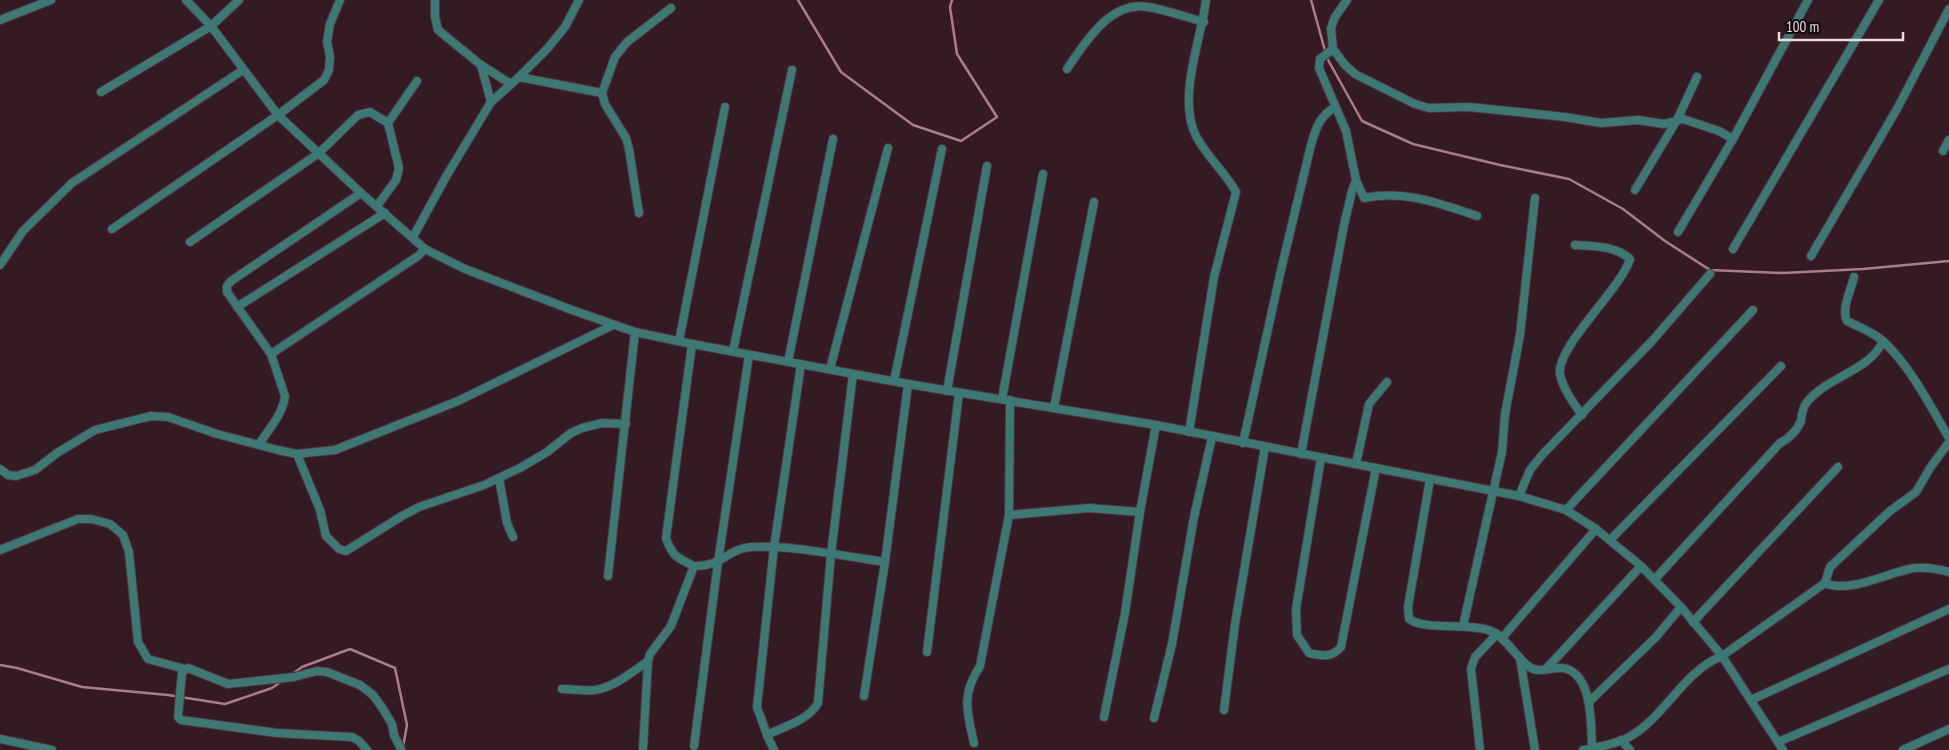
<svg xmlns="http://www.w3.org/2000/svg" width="1949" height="750" viewBox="0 0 1949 750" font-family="'PT Sans Narrow',sans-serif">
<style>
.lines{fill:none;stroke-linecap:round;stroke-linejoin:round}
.stream{stroke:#ab7d8a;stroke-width:2.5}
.minor-casing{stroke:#4e353c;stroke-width:10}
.minor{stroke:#3d7874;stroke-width:8}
</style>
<rect width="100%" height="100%" fill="#341a22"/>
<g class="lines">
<g class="stream">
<path d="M798 0 841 72 913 125 961 141 997 117 957 54 950 7 952 0"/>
<path d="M1311 0 1327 58 1362 121 1413 144 1500 165 1569 179 1623 209 1665 241 1710 270 1783 273 1863 269 1949 261"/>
<path d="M0 665 17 668 82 687 168 695 225 704 272 688 282 681"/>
<path d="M291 675 302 667 350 649 395 668 407 725 403 747"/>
</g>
<defs>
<g id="minor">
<path d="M186 0 211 26 278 115 361 193 425 249 465 269 572 310 635 332 692 344 908 384 1156 425 1519 496 1566 510 1596 529 1641 566 1681 607 1722 656 1783 750"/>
<path d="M435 0V17L438 30 481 65 511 84"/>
<path d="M1347 0 1335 17 1331 28 1333 49 1345 65 1355 74 1415 104 1429 108 1469 107 1518 112 1565 117 1601 123 1638 120 1664 124 1683 119 1719 131 1733 139"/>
<path d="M0 20 51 0"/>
<path d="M1333 49 1320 59 1319 68 1346 131 1356 180 1364 198C1406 190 1438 203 1477 216"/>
<path d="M481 65 491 102"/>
<path d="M1067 69C1085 43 1110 0 1148 7 1167 10 1185 17 1204 22"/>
<path d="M519 77 602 93"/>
<path d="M101 92 211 26 239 0"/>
<path d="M1943 151 1949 140"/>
<path d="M1635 190 1677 120 1697 77"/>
<path d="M377 206 396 180 399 168 388 123 417 81"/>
<path d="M639 213 629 149 626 138 605 104 602 93 615 57 627 42 671 8"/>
<path d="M112 229 278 115 324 80 329 70 330 56 327 42 330 24 340 0"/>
<path d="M1678 232 1733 139 1808 0"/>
<path d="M413 237 447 175 491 102 519 77 547 49 565 27 579 0"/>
<path d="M190 242 319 153 358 115 370 112 388 123"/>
<path d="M1575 245C1594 246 1616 246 1630 259 1621 289 1556 347 1560 374 1563 389 1574 404 1582 415"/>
<path d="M1733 249 1879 0"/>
<path d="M1811 256 1897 109 1949 9"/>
<path d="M0 265 23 231 72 183 243 70"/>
<path d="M1854 277C1851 290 1841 309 1847 321 1859 327 1875 333 1884 342 1910 366 1931 407 1949 438"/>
<path d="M237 307 385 213"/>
<path d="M679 341 725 107"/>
<path d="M692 344 666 538C672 556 677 558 694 566"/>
<path d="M733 351 792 70"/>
<path d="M271 354 227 292V286L231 281 361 193"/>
<path d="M788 362 833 139"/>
<path d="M830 369 888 148"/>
<path d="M894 381 942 149"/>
<path d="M947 391 987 166"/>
<path d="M1002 399 1043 174"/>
<path d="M1054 407 1094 202"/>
<path d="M1189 432 1214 277 1236 192C1225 172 1207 157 1196 136 1177 97 1201 41 1206 0"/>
<path d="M1243 443 1281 270 1311 145C1316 128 1319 117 1335 107"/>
<path d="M259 444C269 429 283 414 285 396L271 354 418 256 425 249"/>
<path d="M297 454 320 510 326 536 339 549 346 551 402 516 419 507 484 485 520 468 547 452 571 433 582 428 602 423 626 424"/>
<path d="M1301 454 1344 225 1352 191 1356 180"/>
<path d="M1321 458 1296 609 1297 635 1309 653C1321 656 1332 658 1341 647L1376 468"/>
<path d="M1356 464 1369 404 1387 382"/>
<path d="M0 469 8 475 16 476 35 470 57 453 95 430 151 416 168 417 217 434 278 450 297 454 335 450 458 401 613 325"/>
<path d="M499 478 507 523 513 537"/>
<path d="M1430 479 1408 607 1409 619C1425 631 1469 622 1491 631 1508 638 1519 663 1533 669 1544 673 1555 665 1567 669 1593 678 1591 726 1592 748"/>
<path d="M1519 496 1530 470 1542 455 1652 341 1710 274"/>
<path d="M1566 510 1753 310"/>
<path d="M1009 515 1089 508 1140 512"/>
<path d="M1610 540 1781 366"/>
<path d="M0 550 78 519H91L110 524 123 535 129 552 138 642 148 659 185 669"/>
<path d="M608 576 635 332"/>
<path d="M1655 579 1780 443C1789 439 1798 429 1801 421 1802 415 1802 408 1807 402 1828 376 1870 371 1883 341"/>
<path d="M1825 583C1849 594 1889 572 1914 568 1926 567 1938 569 1949 572"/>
<path d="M1693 622 1838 467"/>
<path d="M1463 626 1502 452 1505 414 1520 335 1535 198"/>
<path d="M1502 638 1596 529"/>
<path d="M927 652 959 393"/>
<path d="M1520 658 1535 750"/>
<path d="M1547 668 1641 566"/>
<path d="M562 689C573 689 585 691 595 690 615 687 632 672 648 661"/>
<path d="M864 696 885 562 908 384"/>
<path d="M1751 700 1949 609"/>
<path d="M1589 702 1656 637 1681 607"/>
<path d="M1224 710 1235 624 1265 447"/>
<path d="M1104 717 1125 613 1140 512 1156 425"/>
<path d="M1154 718 1172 644 1194 517 1212 437"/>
<path d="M767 735C783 727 809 720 818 703L831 554 853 374"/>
<path d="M0 739 52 750"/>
<path d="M1621 740 1630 750"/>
<path d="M1778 742 1949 669"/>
<path d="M974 743C967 712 961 695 980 666L1009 515 1010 400"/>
<path d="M694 746 718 562 749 355"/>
<path d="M643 748 648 661 650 654 671 626 694 566C722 567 727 549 751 547 795 545 841 556 885 562"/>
<path d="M367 750 359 741 352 737 277 733 181 720 178 717 182 672 188 668 228 684 294 677 317 671 327 672 360 685 373 695 383 709 392 724 394 735 401 749"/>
<path d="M774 750 767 735 757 707 774 547 801 364"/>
<path d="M1480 750 1471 669 1475 657 1497 634"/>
<path d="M1583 750C1598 747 1618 744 1631 736 1665 716 1684 671 1722 656L1825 583 1830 567 1890 511 1916 492 1930 468 1949 442"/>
<path d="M1903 750 1949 729"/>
</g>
</defs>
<use href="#minor" class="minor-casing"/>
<use href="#minor" class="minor"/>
</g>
<path d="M1779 32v8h124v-8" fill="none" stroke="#ecdade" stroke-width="2.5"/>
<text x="1786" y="32" font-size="15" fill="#ecdade" stroke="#14090c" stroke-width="4" paint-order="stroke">100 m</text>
</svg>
